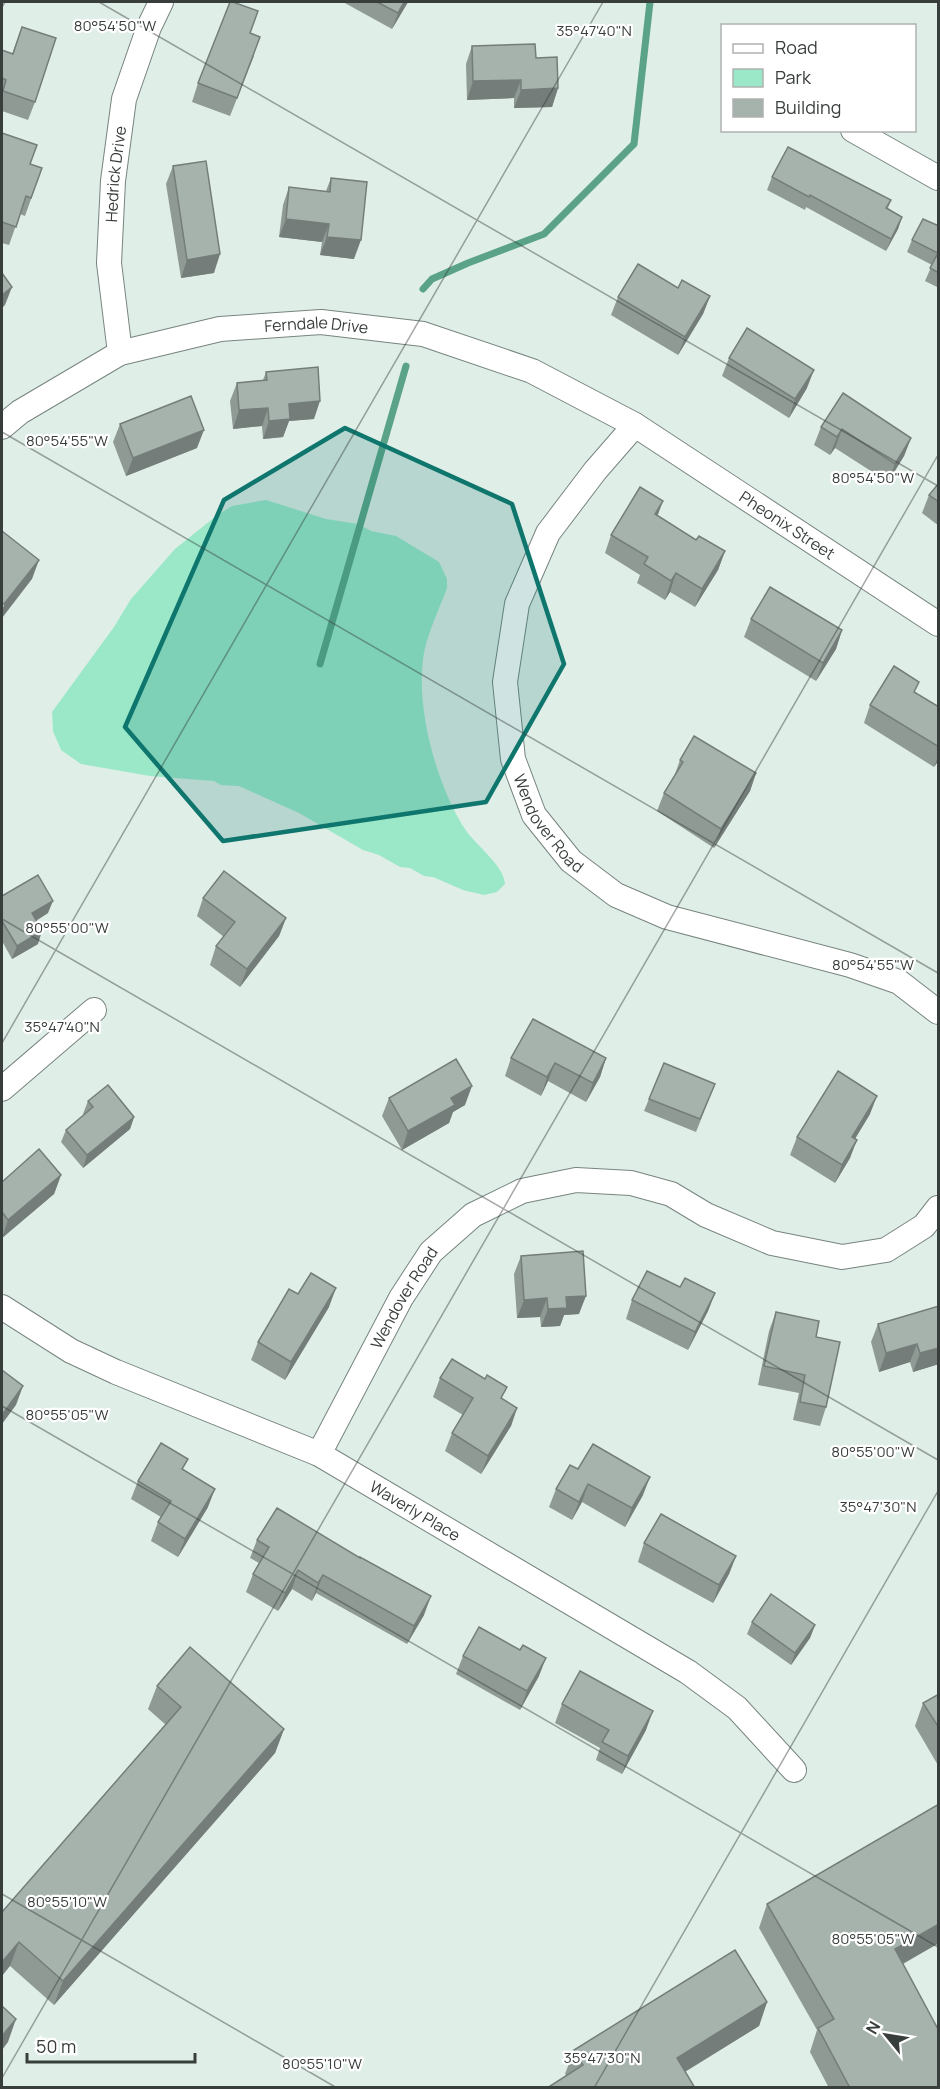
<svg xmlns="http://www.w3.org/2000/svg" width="940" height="2089" viewBox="0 0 940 2089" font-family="Manrope,sans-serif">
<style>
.green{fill:#9ae8c8}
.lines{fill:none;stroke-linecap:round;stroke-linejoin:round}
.stream{stroke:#5aa388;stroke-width:7}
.minor-casing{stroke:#77847f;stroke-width:26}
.minor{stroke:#fff;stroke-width:24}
.wall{fill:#8f9a95}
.shaded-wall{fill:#747d79}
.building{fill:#a6b3ad;stroke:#747d79;stroke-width:1.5}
.marked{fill:#0f766e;fill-opacity:0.2;stroke:#0f766e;stroke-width:4.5;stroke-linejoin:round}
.ticks{fill:none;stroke:#383e3b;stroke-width:1.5;stroke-opacity:0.45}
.labels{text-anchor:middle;stroke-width:4.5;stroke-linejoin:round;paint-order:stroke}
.street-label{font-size:16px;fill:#383e3b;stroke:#fff}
.ticks-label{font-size:15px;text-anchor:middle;fill:#383e3b;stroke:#fff;stroke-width:4.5;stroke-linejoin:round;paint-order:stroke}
</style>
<rect width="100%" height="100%" fill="#e0eee8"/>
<path class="green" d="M266 500 326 519 358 524 371 531 396 536 439 562 447 579V588C440 607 430 628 425 648 413 701 436 785 465 829 476 846 504 865 505 884L497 892 484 895 463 890 433 877 424 876 410 868 400 867 379 855 363 850 299 813 239 786 221 785 214 781 150 776 81 764 61 750 53 731 52 712 114 627 131 599 175 549 216 516 232 506Z"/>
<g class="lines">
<g class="stream">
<path d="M423 289 432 279 468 263 544 234 634 144 650 2"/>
<path d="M320 664 406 366"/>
</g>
<defs>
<g id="minor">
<path d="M853 130 938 178"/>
<path id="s1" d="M120 353 109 263 113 181 124 99 149 27 161 2"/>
<path id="s2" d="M635 425 595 471 548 533 517 604 505 682 513 759 534 815 571 861 616 895 667 917 850 965 899 982 938 1012"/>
<path id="s3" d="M2 427 20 412 120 353 220 329 321 322 423 334 532 371 635 425 938 624"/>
<path d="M2 1089 94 1010"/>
<path id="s4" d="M2 1307 71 1351 116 1372 319 1454 688 1672 737 1708 794 1770"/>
<path id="s5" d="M319 1454 401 1298 431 1252 473 1215 522 1191 576 1180 631 1183 671 1194 706 1215 772 1243 842 1257 886 1250 924 1226 938 1208"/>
</g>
</defs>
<use href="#minor" class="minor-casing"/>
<use href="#minor" class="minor"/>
</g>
<g class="wall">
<path d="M343 2H408L392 29Z"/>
<path d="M22 27 35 102 28 120 2 111V50L12 54Z"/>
<path d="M250 33 254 56 230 116 192 102 198 83Z"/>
<path d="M472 46 536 58 558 88 552 107 514 108V98L467 100 466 64Z"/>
<path d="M2 133 30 164 42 168 25 216 20 214 9 245 2 243Z"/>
<path d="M173 166 214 273 181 278 166 184Z"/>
<path d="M772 177 891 200 888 208 902 217 898 229 886 251 806 207 805 210 767 190Z"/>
<path d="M331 178 354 259 320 255 322 242 279 237 283 205 289 187 326 191Z"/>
<path d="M939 226V288L925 281 932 265 907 252 912 240Z"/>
<path d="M678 288 710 296 703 314 678 355 611 315 618 297Z"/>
<path d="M729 358 807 388 789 418 722 376Z"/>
<path d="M266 372 314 419 289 421 283 437 263 439 262 426 233 429 230 401 237 383 263 380Z"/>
<path d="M120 424 197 448 126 476 113 442Z"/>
<path d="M821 427 911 438 904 456 888 482 835 448 830 455 814 445Z"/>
<path d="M939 483V526L922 513 929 495Z"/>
<path d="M657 516 696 540 725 551 718 570 695 607 670 592 665 600 637 583 640 575 605 553 611 535Z"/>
<path d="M751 619 842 630 836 649 816 681 744 637Z"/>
<path d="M916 693 939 707V760L934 767 864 723 870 705Z"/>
<path d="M680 760 756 773 750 791 714 848 657 811 664 793 674 777Z"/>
<path d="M2 896 48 913 36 921 38 944 12 959 2 941Z"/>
<path d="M203 898 286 918 279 936 240 987 210 965 216 946 224 937 197 916Z"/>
<path d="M511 1058H606L600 1077 586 1102 548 1081 541 1096 505 1076Z"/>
<path d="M715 1084 696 1132 644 1111 649 1099Z"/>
<path d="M389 1098 465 1105 453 1112 449 1123 402 1150 382 1116Z"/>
<path d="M88 1101 134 1117 130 1129 83 1168 61 1142 66 1130 84 1115 83 1114Z"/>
<path d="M870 1114 855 1139 850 1158 835 1183 790 1155 797 1137Z"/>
<path d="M61 1175 54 1194 2 1238V1182Z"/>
<path d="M521 1256 579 1314 564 1315 560 1326 541 1327 540 1317 517 1318 514 1274Z"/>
<path d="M680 1287 715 1293 708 1311 688 1350 626 1319 632 1300Z"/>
<path d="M298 1294 329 1307 285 1380 251 1360 258 1342Z"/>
<path d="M939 1306V1364L913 1372 910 1362 879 1372 871 1342 878 1324Z"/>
<path d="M776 1312 816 1337 826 1407 820 1426 793 1420 799 1393 758 1385 769 1331Z"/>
<path d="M440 1378 503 1399 517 1408 511 1426 481 1474 445 1451 452 1433 463 1415 433 1397Z"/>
<path d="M578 1469 643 1495 625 1527 582 1502 572 1520 549 1507 556 1489Z"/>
<path d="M184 1470 208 1507 178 1557 151 1541 158 1522 161 1517 131 1499 138 1481Z"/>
<path d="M257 1540 424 1615 407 1644 316 1593 312 1601 292 1589 278 1611 246 1592 253 1574 259 1563 250 1558Z"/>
<path d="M644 1543 736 1556 729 1574 713 1603 638 1562Z"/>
<path d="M752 1622 815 1625 810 1638 791 1665 747 1634Z"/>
<path d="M463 1656 539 1676 520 1710 456 1674Z"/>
<path d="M157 1686 284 1729 275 1753 54 2005 10 1966 2 1912 166 1725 148 1709Z"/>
<path d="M939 1694V1767L915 1726 923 1703Z"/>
<path d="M562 1704 646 1730 622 1774 596 1760 600 1748 555 1723Z"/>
<path d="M939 1804V1943L903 1964 939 2088H829L810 2052 817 2030 759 1928 767 1904Z"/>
<path d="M767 2002 759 2026 685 2072 566 2075 565 2074 574 2050Z"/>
</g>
<g class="shaded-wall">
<path d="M404 2H408L392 29 398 13Z"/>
<path d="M521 80 514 98 467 100 473 81Z"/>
<path d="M558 88 552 107 514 108 521 90Z"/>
<path d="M902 217 898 229 886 251 891 239Z"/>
<path d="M286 219 329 224 322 242 279 237Z"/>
<path d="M327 237 361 240 354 259 320 255Z"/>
<path d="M220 254 214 273 181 278 187 260Z"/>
<path d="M12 287 5 305 2 308V295Z"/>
<path d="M710 296 703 314 678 355 685 337Z"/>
<path d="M814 370 807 388 789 418 795 399Z"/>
<path d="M320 401 314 419 289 421 283 437 263 439 269 421 289 404Z"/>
<path d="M268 408 262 426 233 429 239 410Z"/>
<path d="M842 429 835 448 830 455 837 437Z"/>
<path d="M204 430 197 448 126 476 133 458Z"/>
<path d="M911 438 904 456 888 482 895 464Z"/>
<path d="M663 501 656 520 655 514Z"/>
<path d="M725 551 718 570 695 607 702 589Z"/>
<path d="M39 560 32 579 2 618V612L4 604Z"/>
<path d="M676 573 670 592 665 600 671 581Z"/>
<path d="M842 630 836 649 816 681 823 663Z"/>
<path d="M939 754V760L934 767Z"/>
<path d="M756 773 750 791 714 848 721 829Z"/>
<path d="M53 901 48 913 27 926 32 913Z"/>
<path d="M286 918 279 936 240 987 247 969Z"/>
<path d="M42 931 38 944 12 959 17 946Z"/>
<path d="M606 1058 600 1077 586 1102 593 1083Z"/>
<path d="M555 1063 548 1081 541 1096 547 1077Z"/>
<path d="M472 1086 465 1105 453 1112 449 1123 402 1150 408 1131 451 1098Z"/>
<path d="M877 1096 870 1114 845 1155 852 1137Z"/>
<path d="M134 1117 130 1129 83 1168 87 1155Z"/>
<path d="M857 1140 850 1158 835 1183 842 1165Z"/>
<path d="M61 1175 54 1194 2 1238 8 1220Z"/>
<path d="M336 1288 329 1307 285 1380 291 1362Z"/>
<path d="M715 1293 708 1311 688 1350 695 1332Z"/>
<path d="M586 1296 579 1314 564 1315 560 1326 541 1327 548 1309 566 1297Z"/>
<path d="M547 1298 540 1317 517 1318 524 1300Z"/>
<path d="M917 1344 910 1362 879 1372 886 1353Z"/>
<path d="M939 1348V1364L913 1372 920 1353Z"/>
<path d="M23 1386 16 1405 2 1424V1415Z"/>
<path d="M517 1408 511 1426 481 1474 488 1456Z"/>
<path d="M650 1477 643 1495 625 1527 632 1508Z"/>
<path d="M588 1484 582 1502 572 1520 579 1502Z"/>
<path d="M215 1489 208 1507 178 1557 185 1539Z"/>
<path d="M736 1556 729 1574 713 1603 719 1585Z"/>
<path d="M298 1570 292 1589 278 1611 285 1593Z"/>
<path d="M323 1575 316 1593 312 1601 318 1583Z"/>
<path d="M431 1596 424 1615 407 1644 414 1626Z"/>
<path d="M815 1625 810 1638 791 1665 795 1653Z"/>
<path d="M546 1658 539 1676 520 1710 527 1691Z"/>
<path d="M653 1711 646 1730 622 1774 628 1756Z"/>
<path d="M284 1729 275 1753 54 2005 63 1981Z"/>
<path d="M939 1924V1943L886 1973 895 1949Z"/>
<path d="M19 1942 10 1966 2 1976V1962Z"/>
<path d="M767 2002 759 2026 668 2082 677 2058Z"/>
<path d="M16 2019 8 2042 2 2050V2036Z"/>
</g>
<g class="building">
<path d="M230 2H233L258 11 250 33 260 37 237 98 198 83Z"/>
<path d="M377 2H404L398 13Z"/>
<path d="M22 27 56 38 35 102 3 91 6 80 2 78V50L13 54Z"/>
<path d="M535 44 536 58 557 57 558 88 521 90V80L473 81 472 46Z"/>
<path d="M2 133 37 145 30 164 42 168 31 198 26 196 16 227 2 222Z"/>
<path d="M788 147 891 200 886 208 902 217 891 239 810 195 809 197 772 177Z"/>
<path d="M206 161 220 254 187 260 173 166Z"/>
<path d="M331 178 367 182 361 240 327 237 329 224 286 219 289 187 330 192Z"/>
<path d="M923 219 939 226V273L930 268 938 253 912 240Z"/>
<path d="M638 264 678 288 682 280 710 296 685 337 618 297Z"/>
<path d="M2 273 12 287 2 295Z"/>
<path d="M747 328 814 370 795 399 729 358Z"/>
<path d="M318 367 320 401 289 404 290 419 269 421 268 408 239 410 237 383 267 380 266 372Z"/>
<path d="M843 393 911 438 895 464 842 429 837 437 821 427Z"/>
<path d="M191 396 204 430 133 458 120 424Z"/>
<path d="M939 483V502L929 495Z"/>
<path d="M640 487 663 501 655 514 696 540 699 536 725 551 702 589 676 573 671 581 644 564 648 557 611 535Z"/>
<path d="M2 531 39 560 4 604 2 603Z"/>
<path d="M770 587 842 630 823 663 751 619Z"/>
<path d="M894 666 919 682 914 692 939 707V747L870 705Z"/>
<path d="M694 736 756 773 721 829 664 793 683 762 680 760Z"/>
<path d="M224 871 286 918 247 969 216 946 235 922 203 898Z"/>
<path d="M38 875 53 901 32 913 42 931 17 946 2 921V896Z"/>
<path d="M533 1019 606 1058 593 1083 555 1063 547 1077 511 1058Z"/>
<path d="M456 1059 472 1086 451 1098 455 1105 408 1131 389 1098Z"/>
<path d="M664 1063 715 1084 700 1119 649 1099Z"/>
<path d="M838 1071 877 1096 852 1137 857 1140 842 1165 797 1137Z"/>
<path d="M108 1085 134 1117 87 1155 66 1130 93 1107 88 1101Z"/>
<path d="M39 1149 61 1175 8 1220 2 1212V1182Z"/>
<path d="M583 1251 586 1296 566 1297 567 1308 548 1309 547 1298 524 1300 521 1256Z"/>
<path d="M647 1271 680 1287 685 1278 715 1293 695 1332 632 1300Z"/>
<path d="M311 1273 336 1288 291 1362 258 1342 289 1289 298 1294Z"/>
<path d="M939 1306V1348L920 1353 917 1344 886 1353 878 1324Z"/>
<path d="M776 1312 819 1321 816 1337 840 1342 826 1407 800 1402 805 1375 764 1366Z"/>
<path d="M452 1359 485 1379 487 1375 507 1387 501 1398 517 1408 488 1456 452 1433 473 1398 440 1378Z"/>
<path d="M2 1370 23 1386 2 1415Z"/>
<path d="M161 1443 188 1459 182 1469 215 1489 185 1539 158 1522 171 1501 138 1481Z"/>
<path d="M593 1444 650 1477 632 1508 588 1484 579 1502 556 1489 570 1465 578 1469Z"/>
<path d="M277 1508 360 1558V1557L431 1596 414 1626 323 1575 318 1583 298 1570 285 1593 253 1574 269 1547 257 1540Z"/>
<path d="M661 1514 736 1556 719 1585 644 1543Z"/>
<path d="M771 1594 815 1625 795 1653 752 1622Z"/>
<path d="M479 1627 520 1650 523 1645 546 1658 527 1691 463 1656Z"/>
<path d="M190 1647 284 1729 63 1981 19 1942 2 1962V1912L181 1707 157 1686Z"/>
<path d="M580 1671 653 1711 628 1756 602 1742 609 1730 562 1704Z"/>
<path d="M939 1694V1728L923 1703Z"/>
<path d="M939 1804V1924L895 1949 939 2031V2088H850L818 2028 834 2019 767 1904Z"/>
<path d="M735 1950 767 2002 677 2058 695 2088H547L583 2065 574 2050Z"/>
<path d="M2 2006 16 2019 2 2036Z"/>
</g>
<path class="marked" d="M345 428 512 504 564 664 486 802 223 841 125 727 224 500Z"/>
<path class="ticks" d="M99 2 938 486M2 7 5 2M2 432 938 973M2 919 938 1460M2 1043 603 2M2 1406 938 1947M2 1894 337 2088M2 2078 938 455M594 2088 938 1491"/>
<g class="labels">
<g class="street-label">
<text dy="6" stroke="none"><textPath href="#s1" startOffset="180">Hedrick Drive</textPath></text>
<text dy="6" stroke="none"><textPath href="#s3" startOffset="339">Ferndale Drive</textPath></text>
<text dy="6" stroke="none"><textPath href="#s3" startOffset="860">Pheonix Street</textPath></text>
<text dy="6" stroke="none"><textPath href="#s2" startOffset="447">Wendover Road</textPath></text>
<text dy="6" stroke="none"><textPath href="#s5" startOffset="178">Wendover Road</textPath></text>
<text dy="6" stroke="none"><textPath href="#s4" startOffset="462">Waverly Place</textPath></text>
</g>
</g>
<g class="ticks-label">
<text x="115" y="31">80°54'50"W</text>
<text x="594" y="36">35°47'40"N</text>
<text x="67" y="446">80°54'55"W</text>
<text x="873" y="483">80°54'50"W</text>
<text x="67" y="933">80°55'00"W</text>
<text x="873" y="970">80°54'55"W</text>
<text x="62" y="1032">35°47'40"N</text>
<text x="67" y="1420">80°55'05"W</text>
<text x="873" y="1457">80°55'00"W</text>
<text x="878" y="1512">35°47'30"N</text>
<text x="67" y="1907">80°55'10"W</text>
<text x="873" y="1944">80°55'05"W</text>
<text x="602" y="2063">35°47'30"N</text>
<text x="322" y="2069">80°55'10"W</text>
</g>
<rect width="940" height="2089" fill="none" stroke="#383e3b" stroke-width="6"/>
<rect x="721" y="24" width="195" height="108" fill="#ffffff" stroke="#afb2b1" stroke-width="1.5"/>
<rect x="733" y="44" width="30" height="9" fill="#ffffff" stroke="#afb2b1" stroke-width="1.5"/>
<text x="775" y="54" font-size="18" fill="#383e3b">Road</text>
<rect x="733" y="69" width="30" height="18" fill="#9ae8c8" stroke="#afb2b1" stroke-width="1.5"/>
<text x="775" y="84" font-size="18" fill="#383e3b">Park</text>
<rect x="733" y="99" width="30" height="18" fill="#a6b3ad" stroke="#afb2b1" stroke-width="1.5"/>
<text x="775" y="114" font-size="18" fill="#383e3b">Building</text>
<g transform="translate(886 2035) rotate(300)" stroke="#ffffff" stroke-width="4.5" paint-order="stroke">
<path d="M0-4.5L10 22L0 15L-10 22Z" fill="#383e3b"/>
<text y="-9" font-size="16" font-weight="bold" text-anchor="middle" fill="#383e3b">N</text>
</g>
<path d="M27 2053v9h168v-9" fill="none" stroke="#383e3b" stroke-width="3"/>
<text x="36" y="2053" font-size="18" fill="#383e3b" stroke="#ffffff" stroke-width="4.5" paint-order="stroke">50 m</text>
</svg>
